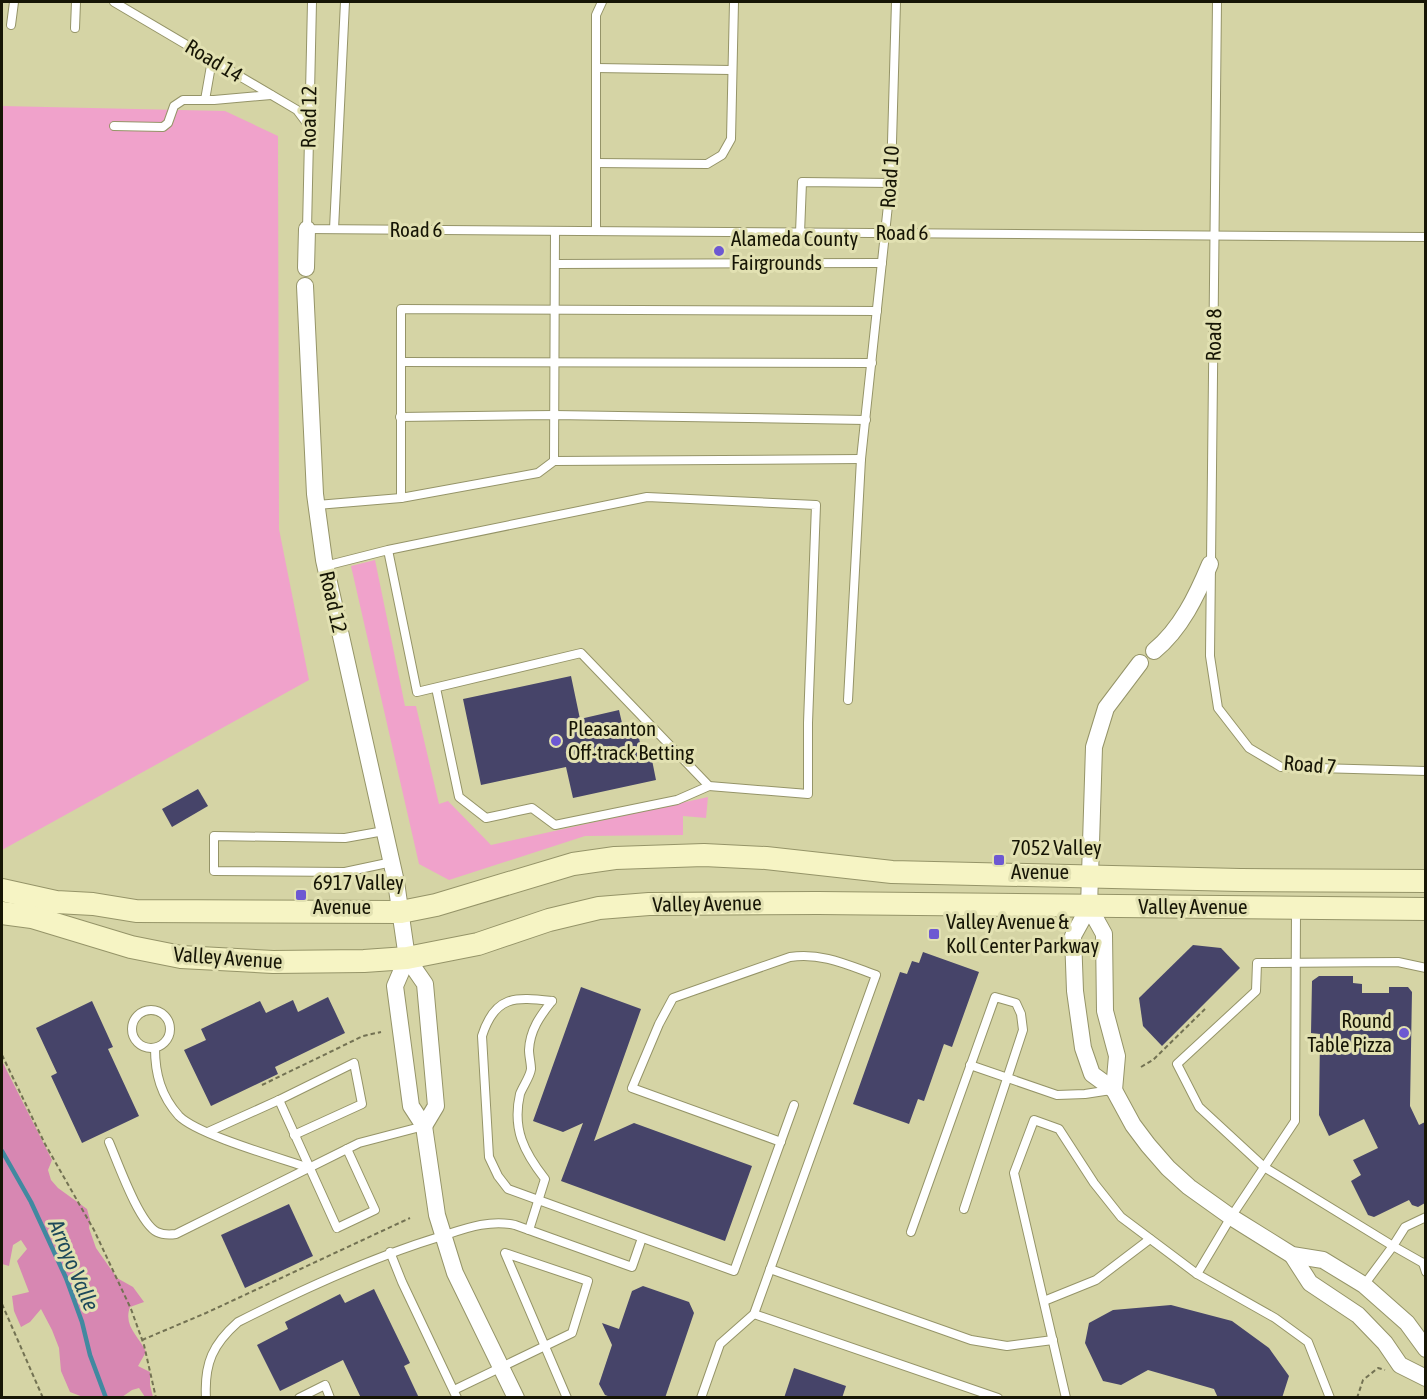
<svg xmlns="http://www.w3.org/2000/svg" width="1427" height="1399" viewBox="0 0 1427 1399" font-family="'Asap Condensed',sans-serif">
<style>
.green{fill:#f0a2cb}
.forest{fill:#d787b2}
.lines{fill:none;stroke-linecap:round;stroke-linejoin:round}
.stream{stroke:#4189a0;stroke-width:4.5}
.building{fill:#464469}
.lane-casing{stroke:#959468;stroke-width:10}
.street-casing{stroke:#959468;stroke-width:18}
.secondary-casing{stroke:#959468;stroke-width:24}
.path{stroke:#737253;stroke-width:2;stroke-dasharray:4.5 3;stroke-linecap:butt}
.lane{stroke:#fff;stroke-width:8}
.street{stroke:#fff;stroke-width:16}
.secondary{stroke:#f6f4c4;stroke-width:22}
.poi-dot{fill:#6d58d2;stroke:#e2e1b2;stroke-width:2}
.labels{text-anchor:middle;stroke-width:6;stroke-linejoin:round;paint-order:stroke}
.street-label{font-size:21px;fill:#161505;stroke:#e2e1b2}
.poi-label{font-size:21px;fill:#161505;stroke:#e2e1b2;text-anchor:start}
.water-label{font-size:22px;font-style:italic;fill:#1d495a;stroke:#e2e1b2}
</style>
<rect width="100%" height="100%" fill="#d5d4a5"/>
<g class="green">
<path d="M2 106 225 111 278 136 279 529 309 680 2 850Z"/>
<path d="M375 560 405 706H416L439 804 448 801 491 845 708 797 706 818 683 816V835L585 836 449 880 419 864 351 566Z"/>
</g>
<path class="forest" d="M2 1061 52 1160 48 1170 51 1180 58 1188 87 1209 90 1220 89 1228 96 1248 117 1278 133 1287 144 1302 130 1307C123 1326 139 1336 146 1352L138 1366 150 1372V1385L153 1397H145L139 1388 132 1390 122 1397H83L70 1392 61 1371 59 1348 52 1330 41 1309 30 1322 21 1327 14 1311 12 1296 29 1292 17 1261 27 1249 21 1240 13 1245 9 1266 2 1264Z"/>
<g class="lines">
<path class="stream" d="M2 1151 31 1202 66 1278 82 1322 90 1355 106 1398"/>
</g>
<g class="building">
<path d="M571 676 580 719 619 710 625 736 638 734 641 747 649 745 656 780 573 798 566 767 481 785 463 699Z"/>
<path d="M198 789 208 806 172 827 162 809Z"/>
<path d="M1193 945 1221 948 1240 968 1162 1046 1143 1026 1139 998Z"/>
<path d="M923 952 979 972 952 1047 944 1044 924 1101 918 1099 909 1124 853 1104 900 972 907 974 912 961 919 963Z"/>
<path d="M1319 976H1353V983L1362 984V993H1389V987H1408L1412 992 1410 1106 1419 1125 1425 1122V1203L1418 1207 1412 1205 1409 1200 1374 1217 1368 1215 1351 1181 1361 1175 1353 1160 1378 1148 1364 1119 1329 1136 1319 1115 1320 1034 1311 1033 1312 981Z"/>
<path d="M581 987 641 1009 594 1141 634 1123 752 1166 725 1241 561 1181 583 1123 563 1132 533 1121Z"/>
<path d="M328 997 345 1033 275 1067 278 1074 211 1106 184 1050 206 1040 201 1029 260 1001 266 1013 293 1000 298 1012Z"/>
<path d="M92 1001 113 1047 108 1049 139 1116 82 1143 51 1076 57 1073 36 1028Z"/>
<path d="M289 1204 313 1256 245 1288 221 1235Z"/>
<path d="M643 1286 689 1302 694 1313 665 1398H613L605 1395 599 1384 612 1345 602 1323 619 1329 632 1291Z"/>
<path d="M374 1289 410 1363 404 1366 419 1398H361L343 1360 280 1391 257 1345 288 1329 285 1322 340 1294 345 1303Z"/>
<path d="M1171 1305 1232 1321 1269 1348 1289 1376 1282 1398H1218L1214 1389 1148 1370 1121 1385 1103 1381 1085 1343 1089 1323 1113 1310Z"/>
<path d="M794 1368 846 1386 842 1398H784Z"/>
</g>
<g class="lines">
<defs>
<g id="lane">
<path d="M114 2 297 110 309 126"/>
<path d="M312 2 307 229 1426 237"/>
<path d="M1217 2 1210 656 1218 708 1249 748 1281 767 1426 771"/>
<path d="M11 25 14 2"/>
<path d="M75 28 76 2"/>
<path d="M596 68 731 70"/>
<path d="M205 100 212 60"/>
<path d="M114 126 163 127 168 123 174 106 183 100H214L271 95"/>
<path d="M596 163 707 164 722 155 731 139 734 2"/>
<path d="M334 229 345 2"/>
<path d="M596 231V15L602 2"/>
<path d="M800 233 802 182 891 183"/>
<path d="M555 264 882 263"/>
<path d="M401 362 872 363"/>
<path d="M400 417 554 415 866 420"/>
<path d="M554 461 555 231"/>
<path d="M401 498V309L877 311"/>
<path d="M317 505 401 498 538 473 554 461 861 459"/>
<path d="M325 566 388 550 647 497 816 505 808 723V794L709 786 581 653 417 692 388 550"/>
<path d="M436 688 459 797 486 818 532 808 555 825 677 800 709 786"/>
<path d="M848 700 861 459 891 177 896 2"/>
<path d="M384 831 345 838 214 836V871L345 872 392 862"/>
<path d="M1426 968 1398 962 1257 963 1256 991 1177 1064 1199 1107 1264 1167 1393 1246 1405 1227 1426 1217"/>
<path d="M552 1001C515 997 495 995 482 1036L489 1157 498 1176 508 1189 734 1271 794 1105"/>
<circle cx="151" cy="1029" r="19"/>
<path d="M155 1048C155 1074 161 1096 179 1116 198 1135 280 1158 309 1168"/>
<path d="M970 1065 1057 1095 1085 1094 1111 1090"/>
<path d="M279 1100 337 1228 375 1210 347 1149"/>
<path d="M208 1132 279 1100 354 1063 362 1104 294 1135"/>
<path d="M109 1142C118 1163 139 1223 157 1232 163 1235 169 1235 176 1234L359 1143 424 1126"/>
<path d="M529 1230 545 1179C524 1152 512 1129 520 1094 523 1086 530 1077 531 1069 531 1063 529 1056 529 1050 530 1030 540 1016 552 1001"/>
<path d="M911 1232 995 997 1016 1003 1021 1014 1023 1030 964 1209"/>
<path d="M390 1252 402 1282 457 1398"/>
<path d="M1423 1263 1426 1272"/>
<path d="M770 1269 971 1340 1007 1346 1053 1340"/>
<path d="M1197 1274 1231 1217 1295 1121 1296 910"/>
<path d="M1364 1285 1393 1246 1423 1263 1426 1262"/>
<path d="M1044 1301 1096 1280 1150 1239"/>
<path d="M754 1314 998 1398"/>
<path d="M454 1390 572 1333 588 1281 505 1253 567 1398"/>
<path d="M206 1398C204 1363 213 1344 238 1322 303 1289 370 1258 439 1237 464 1229 489 1219 515 1225L632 1267 642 1238"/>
<path d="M299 1398 325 1385 330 1398"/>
<path d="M701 1398 720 1344 754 1314 876 975C848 965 821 952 790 957L673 998 659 1024 632 1088 781 1142"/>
<path d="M1066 1398 1014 1173 1034 1120 1059 1129 1094 1183 1121 1217 1197 1274 1275 1318 1308 1342 1330 1398"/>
</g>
<g id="street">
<path d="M306 268 307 229"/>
<path d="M305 286 315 494 324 560 396 882 407 958 425 984 436 1106 424 1126"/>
<path d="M1154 651C1181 629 1197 595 1210 564"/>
<path d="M1140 663 1106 708 1094 747 1089 907 1073 936 1075 991 1083 1048 1092 1074 1114 1090 1133 1125 1148 1145 1168 1168 1189 1187 1231 1217 1292 1255 1323 1260 1364 1285 1407 1323 1426 1349"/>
<path d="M1089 907 1104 934 1105 1011 1117 1056 1114 1090"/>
<path d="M407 958 395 986 411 1106 424 1126 437 1215 455 1273 516 1398"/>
<path d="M1292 1255 1310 1283 1358 1315 1385 1343 1400 1365 1426 1378"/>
</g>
<g id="secondary">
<path d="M2 890 56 902 93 904 136 911 401 912 436 905 573 864 615 858 704 855 766 858 892 872 1240 880 1426 881"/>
<path d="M2 913 32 917 131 947 181 957 273 962 364 961 407 958 478 944 549 920 599 908 649 904 818 903 1426 909"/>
</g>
</defs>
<use href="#lane" class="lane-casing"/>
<use href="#street" class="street-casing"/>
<use href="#secondary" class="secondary-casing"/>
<g class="path">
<path d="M2 1055 45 1144 94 1230 131 1309 144 1345 156 1398"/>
<path d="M1141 1067 1153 1060 1205 1009"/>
<path d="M262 1085 363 1036 381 1032"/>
<path d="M2 1304 43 1398"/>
<path d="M142 1340 206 1313 410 1218"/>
<path d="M1357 1398 1363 1380 1378 1368 1385 1370"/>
</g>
<use href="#lane" class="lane"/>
<use href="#street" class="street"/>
<use href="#secondary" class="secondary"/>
</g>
<g class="poi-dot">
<circle cx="719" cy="251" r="6"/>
<circle cx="556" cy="741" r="6"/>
<rect x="993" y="854" width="12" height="12" rx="3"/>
<rect x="295" y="889" width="12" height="12" rx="3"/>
<rect x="928" y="928" width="12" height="12" rx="3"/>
<circle cx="1404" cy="1033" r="6"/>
</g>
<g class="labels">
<g class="street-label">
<text transform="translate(214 61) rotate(31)" y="7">Road 14</text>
<text transform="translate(309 117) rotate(-89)" y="7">Road 12</text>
<text transform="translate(890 177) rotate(-86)" y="7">Road 10</text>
<text x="416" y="237">Road 6</text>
<text x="902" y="240">Road 6</text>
<text transform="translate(1214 335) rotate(-89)" y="7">Road 8</text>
<text transform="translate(333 602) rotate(77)" y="7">Road 12</text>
<text transform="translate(1310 765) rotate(5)" y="7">Road 7</text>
<text transform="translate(707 904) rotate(-1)" y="7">Valley Avenue</text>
<text x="1193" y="914">Valley Avenue</text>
<text transform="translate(228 958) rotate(4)" y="7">Valley Avenue</text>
</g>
<g class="poi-label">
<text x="731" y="246">Alameda County<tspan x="731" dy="24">Fairgrounds</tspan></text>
<text x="568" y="736">Pleasanton<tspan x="568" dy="24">Off-track Betting</tspan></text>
<text x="1011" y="855">7052 Valley<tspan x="1011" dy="24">Avenue</tspan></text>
<text x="313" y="890">6917 Valley<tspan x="313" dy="24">Avenue</tspan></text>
<text x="946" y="929">Valley Avenue &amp;<tspan x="946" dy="24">Koll Center Parkway</tspan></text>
<text x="1392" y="1028" text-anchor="end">Round<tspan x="1392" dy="24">Table Pizza</tspan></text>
</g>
<g class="water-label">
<text transform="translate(74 1265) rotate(67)" y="8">Arroyo Valle</text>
</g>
</g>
<rect width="1427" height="1399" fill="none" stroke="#161505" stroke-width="6"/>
</svg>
